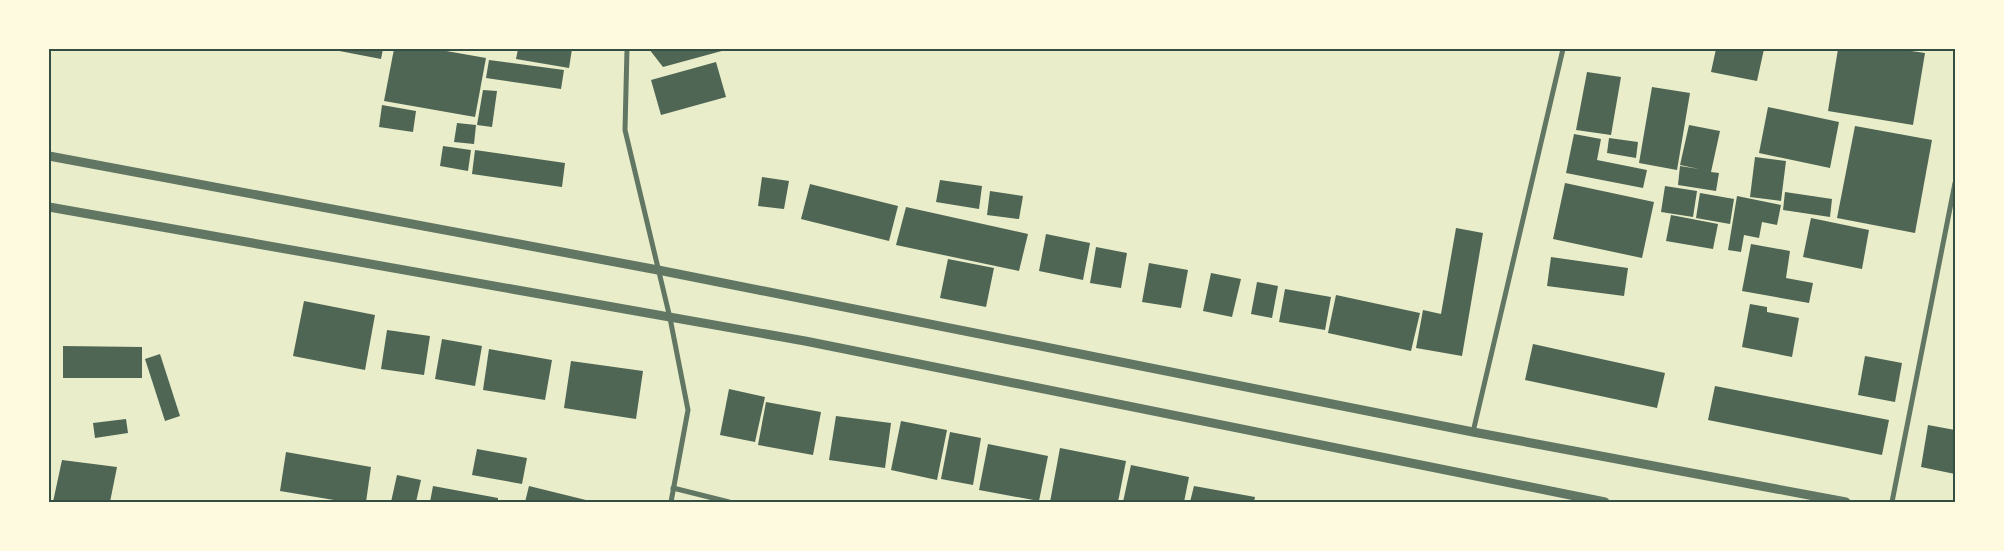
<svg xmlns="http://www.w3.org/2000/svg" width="2004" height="551" viewBox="0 0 2004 551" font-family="'Golos Text',sans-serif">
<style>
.building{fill:#4f6655}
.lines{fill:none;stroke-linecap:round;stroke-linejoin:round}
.minor{stroke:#617663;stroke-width:5}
.tertiary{stroke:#617663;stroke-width:9}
.neatline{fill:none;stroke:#344e41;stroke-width:2}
</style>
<rect width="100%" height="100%" fill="#e9edc9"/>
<g class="building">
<path d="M329 49H383L381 59Z"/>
<path d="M394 49H435L486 58 475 117 384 101Z"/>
<path d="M518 49H572L569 68 516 59Z"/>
<path d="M649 49H729L663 67Z"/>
<path d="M1716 49H1764L1757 81 1711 72Z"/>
<path d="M1838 49H1898L1925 53 1913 125 1828 111Z"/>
<path d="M489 60 564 70 561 89 486 78Z"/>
<path d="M716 62 726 97 661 115 651 80Z"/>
<path d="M1587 72 1621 77 1611 135 1576 130Z"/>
<path d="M1652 87 1690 93 1677 170 1639 163Z"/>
<path d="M483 90 497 91 492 127 477 125Z"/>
<path d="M382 105 416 111 413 132 379 127Z"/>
<path d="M1768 107 1839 122 1830 168 1759 153Z"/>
<path d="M457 123 476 125 474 144 454 142Z"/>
<path d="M1689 125 1720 131 1711 172 1719 173 1716 191 1678 185 1680 166 1699 169 1680 165Z"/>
<path d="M1855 126 1932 140 1915 233 1837 218Z"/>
<path d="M1574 134 1601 139 1597 160 1647 170 1643 188 1566 173Z"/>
<path d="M1609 138 1638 142 1636 158 1607 153Z"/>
<path d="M443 146 471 150 468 171 440 166Z"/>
<path d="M475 150 565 163 562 187 472 174Z"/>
<path d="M1755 157 1786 161 1781 201 1750 197Z"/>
<path d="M762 177 789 181 784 209 758 206Z"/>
<path d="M940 180 982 186 979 209 936 202Z"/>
<path d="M1565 183 1654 202 1642 258 1553 239Z"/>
<path d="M810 184 898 206 889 241 801 219Z"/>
<path d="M1665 186 1697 191 1693 217 1661 212Z"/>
<path d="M990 191 1023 196 1019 219 987 215Z"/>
<path d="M1785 192 1832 199 1830 217 1783 210Z"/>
<path d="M1700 193 1734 199 1730 224 1696 218Z"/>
<path d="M1737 196 1781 205 1777 225 1762 222 1759 238 1744 235 1741 252 1728 250Z"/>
<path d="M906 207 1028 234 1019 271 896 245Z"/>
<path d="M1671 215 1718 224 1713 249 1666 241Z"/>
<path d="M1811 218 1869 230 1862 269 1803 257Z"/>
<path d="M1456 228 1483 233 1462 356 1416 348 1423 310 1441 314Z"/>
<path d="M1046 234 1090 243 1083 280 1039 271Z"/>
<path d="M1751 244 1790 251 1786 278 1813 283 1809 303 1742 291Z"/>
<path d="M1096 247 1127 253 1121 288 1090 283Z"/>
<path d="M1551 257 1628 268 1624 296 1547 286Z"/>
<path d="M948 259 994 268 986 307 940 298Z"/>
<path d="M1149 263 1188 270 1181 308 1142 302Z"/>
<path d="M1211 273 1241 279 1232 317 1203 311Z"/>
<path d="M1257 282 1278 286 1272 318 1251 314Z"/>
<path d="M1285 289 1331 297 1325 330 1279 322Z"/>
<path d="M1336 295 1420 313 1411 351 1328 333Z"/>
<path d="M304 301 375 315 365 370 293 356Z"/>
<path d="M1750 304 1767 307V312L1799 318 1792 357 1742 347Z"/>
<path d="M387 330 430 336 424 375 381 369Z"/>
<path d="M442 339 482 346 475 386 435 379Z"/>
<path d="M1533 344 1665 373 1657 408 1525 380Z"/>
<path d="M63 346 142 347V378H63Z"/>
<path d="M489 349 552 360 545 400 483 390Z"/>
<path d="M160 354 180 416 165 421 145 359Z"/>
<path d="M1865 356 1902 363 1895 402 1858 395Z"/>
<path d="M571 361 643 371 636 419 564 408Z"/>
<path d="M1715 386 1889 420 1882 455 1708 420Z"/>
<path d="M729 389 765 397 755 442 720 435Z"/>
<path d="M766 402 821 412 813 455 758 445Z"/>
<path d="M836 416 891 423 885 468 829 460Z"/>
<path d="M126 419 128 433 95 438 93 423Z"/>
<path d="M901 421 947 430 937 480 891 470Z"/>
<path d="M1928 425 1955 430V474L1921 467Z"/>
<path d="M950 432 981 438 973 485 941 479Z"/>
<path d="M988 444 1048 456 1039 501 979 490Z"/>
<path d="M1060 448 1126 461 1118 502H1050Z"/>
<path d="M477 449 527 458 522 484 472 475Z"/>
<path d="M286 452 371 467 366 502H346L280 491Z"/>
<path d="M62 460 117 467 110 502H53Z"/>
<path d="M1131 465 1189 477 1184 502H1123Z"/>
<path d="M397 475 421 480 416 502H391Z"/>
<path d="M433 486 498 498V502H430Z"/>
<path d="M529 486 594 502H525Z"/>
<path d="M1194 486 1255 497 1254 502H1190Z"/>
</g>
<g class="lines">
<g class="minor">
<path d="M627 49 625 130 670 318 688 410 671 502"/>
<path d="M1473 432 1563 49"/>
<path d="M673 488 729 502"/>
<path d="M1892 502 1955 183"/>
</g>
<g class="tertiary">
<path d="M49 156 658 270 1473 432 1846 502"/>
<path d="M49 207 805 341 1605 502"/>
</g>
</g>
<rect width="2004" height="551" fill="none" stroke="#fefae0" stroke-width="100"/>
<rect x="50" y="50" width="1904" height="451" class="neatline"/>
</svg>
